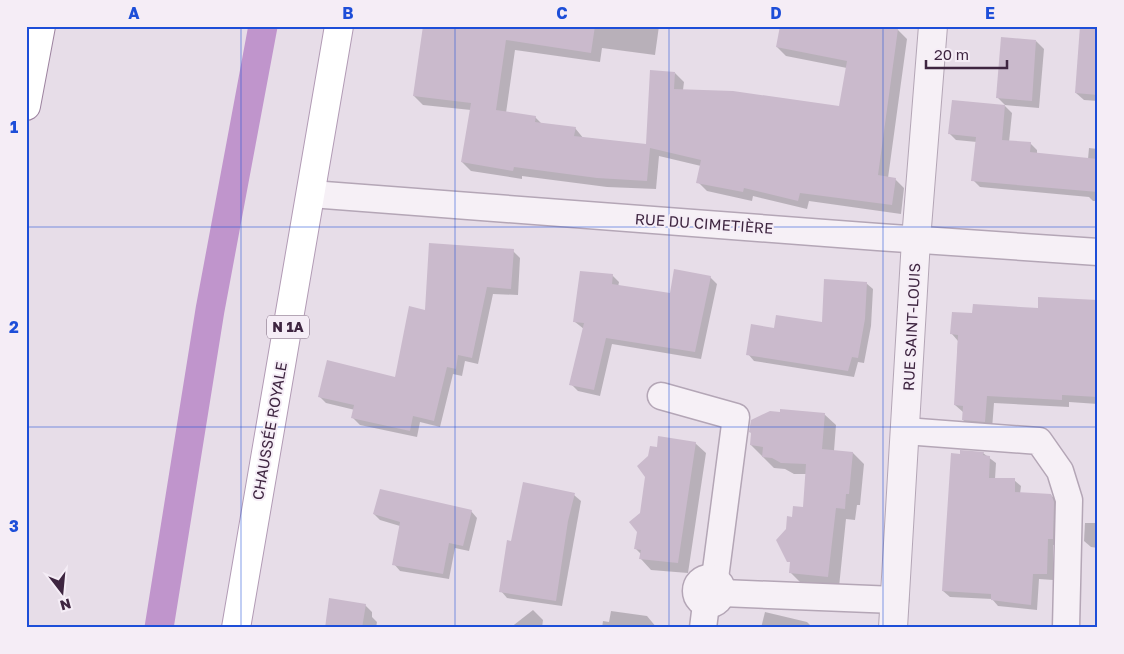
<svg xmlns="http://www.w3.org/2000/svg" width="1124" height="654" viewBox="0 0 1124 654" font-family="'Golos Text',sans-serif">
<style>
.shadow{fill:#0003}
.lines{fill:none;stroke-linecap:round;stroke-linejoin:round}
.canal{stroke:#c095cc;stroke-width:29}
.building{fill:#cabacc}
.minor-casing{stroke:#b4a6b6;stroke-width:29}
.tertiary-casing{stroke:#b4a6b6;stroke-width:30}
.primary-casing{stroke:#b29bb5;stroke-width:30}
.trunk-casing{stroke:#9d83a0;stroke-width:30}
.minor{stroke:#f6f0f6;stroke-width:26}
.tertiary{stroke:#f6f0f6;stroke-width:28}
.primary{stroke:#fff;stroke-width:28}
.trunk{stroke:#fff;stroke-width:28}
.grid{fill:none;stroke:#1d4ed8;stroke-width:1;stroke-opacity:0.55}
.labels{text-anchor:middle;stroke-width:4;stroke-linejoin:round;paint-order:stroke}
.shield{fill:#f5edf6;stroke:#756177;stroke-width:1}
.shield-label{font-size:14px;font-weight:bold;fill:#3e2540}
.street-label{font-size:15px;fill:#3e2540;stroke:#f5edf6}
.neatline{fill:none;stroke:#1d4ed8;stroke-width:2}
.grid-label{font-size:16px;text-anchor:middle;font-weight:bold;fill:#1d4ed8}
</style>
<rect width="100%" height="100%" fill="#e7dde8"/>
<g class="shadow">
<path d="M424 26H659L655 55 602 48 600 62 515 50 506 113 535 117 542 124 575 128 584 139 647 145 675 73 684 82 683 90 841 107 847 68 786 56 777 47 877 26 898 30 907 39 888 178 895 179 904 188 901 214 809 201 807 209 753 196 752 201 707 191 698 182 701 166 659 156 656 189 607 187 522 176V179L471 171 462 162 471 110 423 105 414 96Z"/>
<path d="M1036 41 1044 49 1039 108 1005 105 998 98Z"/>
<path d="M1098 49V101L1084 100 1076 93Z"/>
<path d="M1005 106 1012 113 1009 142 1030 143 1037 150V154L1088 159 1089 148 1098 149V201H1093L1089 197 980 187 973 180 977 142 956 140 949 133Z"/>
<path d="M513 251 520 258 518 295 493 294 478 364 465 361 462 376 453 374 440 427 420 422 417 437 360 425 353 418 355 410 326 403 319 396 396 379 426 311Z"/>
<path d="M612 275 619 282 618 287 671 295 710 277 717 284 701 359 612 344 600 396 578 391 571 384 584 329 575 322Z"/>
<path d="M866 283 873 289 871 326 864 363 858 362 854 377 754 361 748 354 775 329 823 324Z"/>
<path d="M1098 300V404L1069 402V407L994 403 992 429 971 427 963 420V412L955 405 958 341 952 334 974 314 1039 309Z"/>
<path d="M824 414 836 425 834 451 853 453 864 464 860 505H857L855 520 846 519 839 587 802 584 791 573 787 530 793 518 804 509 807 474H794L785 469 774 468 751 445Z"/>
<path d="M695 443 706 453 688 573 651 570 641 559V554L636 549 641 514Z"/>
<path d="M983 453 996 463 995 479 1014 480 1021 486 1020 494 1051 495 1057 501 1059 545H1053V580L1039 579 1037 610 998 606 992 599 950 597 943 591Z"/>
<path d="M574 495 581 501 562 606 507 598 501 591 512 542Z"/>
<path d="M471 511 477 518 469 551 455 548 449 579 400 571 394 564 400 526 380 520 374 514Z"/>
<path d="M1085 523H1098V548L1091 547 1084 541Z"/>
<path d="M1098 604V628H1096Z"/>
<path d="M365 605 372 612V617L377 622 376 628H326Z"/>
<path d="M533 610 543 620 542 628H510Z"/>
<path d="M611 611 647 616 657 628H602L603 621 609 622Z"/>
<path d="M765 612 807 622 813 628H761Z"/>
</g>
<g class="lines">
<path class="canal" d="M159 628 210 310 263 26"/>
</g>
<g class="building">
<path d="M423 26H595L591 53 506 40 496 110 536 116 535 122 576 127 574 136 646 144 650 70 675 72 674 89 733 91 839 106 847 61 776 47 780 26H884L898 29 878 175 896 178 892 205 800 193 798 201 744 188 743 192 696 183 701 160 650 148 647 181 597 178 514 167 513 171 461 162 471 103 413 96Z"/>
<path d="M1080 26H1098V95L1075 93Z"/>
<path d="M1001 37 1036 40 1032 101 996 98Z"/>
<path d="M952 100 1005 105 1002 140 1031 142 1030 152 1098 159V192L971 181 976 137 948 134Z"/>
<path d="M429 243 514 249 511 289 487 287 472 358 458 355 456 369 447 367 434 421 413 416 410 431 351 418 354 405 318 397 327 360 395 377 409 306 425 310Z"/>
<path d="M674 269 711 276 695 352 606 338 594 390 569 385 584 323 573 322 580 271 613 274 612 284 670 293Z"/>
<path d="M824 279 867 282 865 319 858 358 852 357 848 371 746 355 751 324 774 328 776 315 822 322Z"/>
<path d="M1038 297 1098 300V397L1062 395V400L987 396 985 422 962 420 963 406 954 405 958 335 950 334 952 312 972 313 973 304 1038 308Z"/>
<path d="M780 409 825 413 822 449 853 452 849 494H846L845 509 836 508 828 577 789 573 790 562H787L776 540 786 529 787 516 792 517 793 506 803 507 806 464 781 463 772 458 762 457 763 447 750 445 751 433 749 432 751 420 770 411 780 412Z"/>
<path d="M658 436 696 442 678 563 639 559 641 550 634 549 637 532 629 522 640 513 645 477 637 466 648 456 650 446 657 447Z"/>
<path d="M960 450 984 452 983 455 990 456 989 478H1015V492L1051 494 1054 502 1053 537V539H1048L1047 574H1033L1031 605 991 600V594L942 591 951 453 960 454Z"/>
<path d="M523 482 575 493 568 521 556 601 499 592 507 540 511 541Z"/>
<path d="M380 489 472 510 463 546 449 543 443 574 392 565 400 522 373 514Z"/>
<path d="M329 598 366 604 362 628H325Z"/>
</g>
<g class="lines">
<defs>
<g id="minor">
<path d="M311 194 878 237 1098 252"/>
<path d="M661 396 736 417 715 578"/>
<path d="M905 431 1039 441 1060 471 1069 500 1066 628"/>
<circle cx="709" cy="591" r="13"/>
<path d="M722 593 895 600"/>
<path d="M703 628 706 604"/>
</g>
<path id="tertiary" d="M893 628 916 240 933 26"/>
<path id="primary" d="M236 628 339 26"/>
<path id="trunk" d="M26 106 41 26"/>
</defs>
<use href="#minor" class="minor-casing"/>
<use href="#tertiary" class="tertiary-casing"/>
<use href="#primary" class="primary-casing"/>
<use href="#trunk" class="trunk-casing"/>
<use href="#minor" class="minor"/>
<use href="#tertiary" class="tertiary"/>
<use href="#primary" class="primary"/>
<use href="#trunk" class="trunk"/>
</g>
<path class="grid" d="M241 26V628M455 26V628M669 26V628M883 26V628M26 227H1098M26 427H1098"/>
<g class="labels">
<rect class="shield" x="267" y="315.5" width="42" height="23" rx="4"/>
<g class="shield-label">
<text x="288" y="332">N 1A</text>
</g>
<g class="street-label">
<text transform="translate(704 224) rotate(4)" y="5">RUE DU CIMETIÈRE</text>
<text transform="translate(912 327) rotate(-87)" y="5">RUE SAINT-LOUIS</text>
<text transform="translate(270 431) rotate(-80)" y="5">CHAUSSÉE ROYALE</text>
</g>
</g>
<rect width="1124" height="654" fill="none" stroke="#f5edf6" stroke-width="55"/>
<g transform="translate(62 592) rotate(164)" stroke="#f5edf6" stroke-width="4" paint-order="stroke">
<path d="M0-4L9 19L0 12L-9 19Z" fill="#3e2540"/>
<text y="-8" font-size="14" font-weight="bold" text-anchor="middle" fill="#3e2540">N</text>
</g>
<path d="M926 60v8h81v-8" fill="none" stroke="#3e2540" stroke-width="2.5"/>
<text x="934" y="60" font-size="15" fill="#3e2540" stroke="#f5edf6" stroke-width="4" paint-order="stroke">20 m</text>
<rect x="28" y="28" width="1068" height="598" class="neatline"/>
<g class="grid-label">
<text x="134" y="19">A</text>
<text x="348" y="19">B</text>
<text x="562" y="19">C</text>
<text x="776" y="19">D</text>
<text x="990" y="19">E</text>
<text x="14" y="133">1</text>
<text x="14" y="333">2</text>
<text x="14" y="532">3</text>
</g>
</svg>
